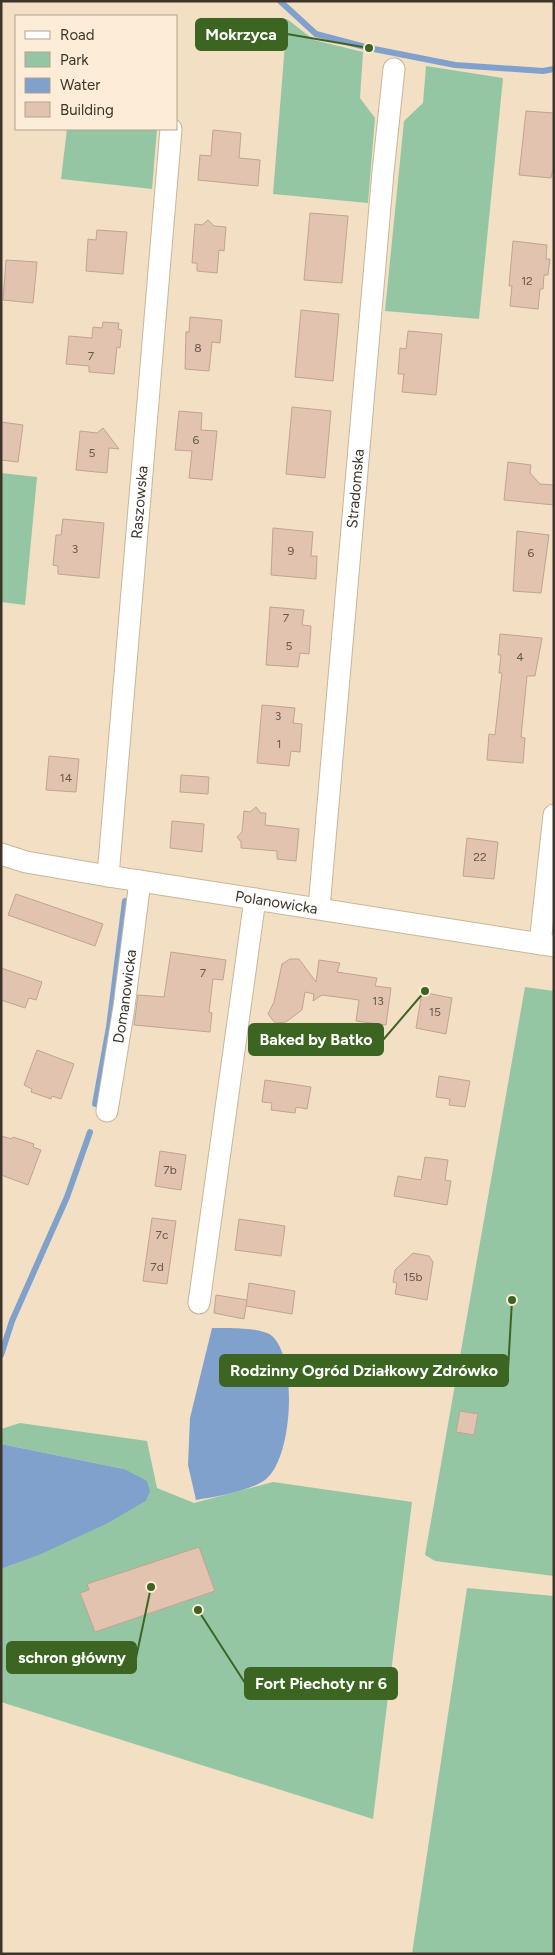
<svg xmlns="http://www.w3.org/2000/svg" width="555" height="1955" viewBox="0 0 555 1955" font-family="Figtree,sans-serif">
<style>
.green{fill:#95c6a3}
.water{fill:#7fa1cb}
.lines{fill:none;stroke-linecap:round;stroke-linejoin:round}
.stream{stroke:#7fa1cb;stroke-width:6}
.building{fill:#e1c3af;stroke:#c0a491}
.minor-casing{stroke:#c8b69a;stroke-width:23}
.minor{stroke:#fff;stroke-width:21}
.labels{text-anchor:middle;stroke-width:4;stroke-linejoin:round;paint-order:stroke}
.number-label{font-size:12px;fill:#66584b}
.street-label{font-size:15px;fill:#3d352a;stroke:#fdedd6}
.leader{fill:none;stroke:#3b6521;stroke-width:2}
.callout-dot{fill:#3b6521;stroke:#fdedd6;stroke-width:2}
.callout{fill:#3b6521;stroke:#3b6521;stroke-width:2}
.callout-label{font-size:16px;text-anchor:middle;font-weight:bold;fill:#fff}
</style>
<rect width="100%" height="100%" fill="#f3dfc3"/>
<g class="green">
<path d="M287 19 314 40 363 52 360 98 375 118 368 203 273 194Z"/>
<path d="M426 66 503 78 479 319 385 311 404 121 423 103Z"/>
<path d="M67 129H157L152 189 61 179Z"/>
<path d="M1 473 37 477 25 605 1 602Z"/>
<path d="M525 987 554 991V1576L435 1561 425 1555Z"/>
<path d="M20 1423 147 1441 157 1488 194 1503 273 1482 412 1502 373 1819 1 1702V1569C52 1550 99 1528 146 1501L124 1469 1 1444V1429Z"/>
<path d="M467 1588 554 1596V1954H412Z"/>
</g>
<g class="water">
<path d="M212 1328C225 1328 262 1327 272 1336 298 1359 293 1459 265 1480 250 1491 215 1497 196 1500L188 1465 190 1418Z"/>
<path d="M1 1444 124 1469 147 1481 150 1491 146 1501 106 1524 41 1554 1 1569Z"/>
</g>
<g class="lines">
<g class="stream">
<path d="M280 1 316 34 369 48 455 65 543 71 554 69"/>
<path d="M95 1104 109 1027 125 901"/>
<path d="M1 1355 12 1321 67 1197 90 1132"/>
</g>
</g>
<g class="building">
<path d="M526 111 554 113V173L552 172 551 178 519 175Z"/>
<path d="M213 130 241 133 239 158 260 160 258 186 198 180 200 155 211 156Z"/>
<path d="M310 213 348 216 342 283 304 280Z"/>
<path d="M208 220 214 226 226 227 224 251 219 250 217 273 197 271V263H192L195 224 202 225Z"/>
<path d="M97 230 127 232 123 274 86 271 88 239 96 240Z"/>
<path d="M513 241 547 245 546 259H550L548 275H544L543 289H540L538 309 510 306 512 286H509Z"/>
<path d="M6 260 37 262 33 303 3 300Z"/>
<path d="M301 310 339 314 333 381 295 377Z"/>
<path d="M190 317 222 320 220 343 212 342 209 371 185 369 186 332H189Z"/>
<path d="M103 322 119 323 118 329 122 330 120 348 117 347 114 374 89 372V366L66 364 69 336 92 338 93 327 102 328Z"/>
<path d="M408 331 442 334 436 395 402 392 404 374H398L400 348 406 349Z"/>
<path d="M292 407 331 411 325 478 286 474Z"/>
<path d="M179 411 202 413 201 430 217 431 212 480 189 478 192 451 175 450Z"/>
<path d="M1 422 23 425 18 462 1 460Z"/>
<path d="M103 428 119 449 109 448 107 473 76 470 80 431 97 433Z"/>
<path d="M508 462 531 465 530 473 540 484 554 485V505L504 500Z"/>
<path d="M63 519 104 523 99 578 58 574V566L53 565 56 535H61Z"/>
<path d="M273 528 313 532 311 556H317L316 579 271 575Z"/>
<path d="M517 531 549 535 541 593 513 591Z"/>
<path d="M270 607 304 610 302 625 311 626 309 654 300 653 298 667 266 665Z"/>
<path d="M500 634 542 638 535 676H527L521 737 525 738 523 763 487 760 489 734 495 735 502 673H499L501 655H498Z"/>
<path d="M262 705 295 708 293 723 302 724 300 752 291 751 289 766 257 763Z"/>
<path d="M49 756 79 759 76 792 46 790Z"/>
<path d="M181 775 209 777 208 794 180 792Z"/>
<path d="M256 807 261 813H266L265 825 299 829 296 861 277 859V851L241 848V842L237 837 242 832 244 811 250 812Z"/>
<path d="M172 821 204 824 202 852 170 848Z"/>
<path d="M467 838 498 842 494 879 463 876Z"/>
<path d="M16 894 103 924 95 946 8 915Z"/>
<path d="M171 952 226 960 223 980 213 979 209 1012 212 1013 210 1032 134 1025 138 995 164 997Z"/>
<path d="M290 959H299L316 982 319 960 340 963 337 972 377 978 375 986 391 988 386 1025 356 1021 359 1000 322 995 313 1001 314 994 305 992 302 1010 286 1022 275 1023 268 1014 274 1002 282 964Z"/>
<path d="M1 968 42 982 36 1000 29 998 25 1008 1 1000Z"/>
<path d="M422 992 452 998 446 1034 416 1028Z"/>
<path d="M37 1050 74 1064 61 1099 52 1096 51 1099 31 1092 32 1089 24 1085Z"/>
<path d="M439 1076 470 1081 465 1107 449 1105 450 1099 436 1097Z"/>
<path d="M265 1080 311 1087 307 1109 296 1107 295 1113 271 1110 272 1103 262 1102Z"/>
<path d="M1 1136 12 1139 13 1137 34 1144 33 1147 41 1150 28 1185 1 1175Z"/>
<path d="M160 1151 186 1155 181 1190 155 1186Z"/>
<path d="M425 1157 448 1160 445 1180 451 1181 447 1205 394 1196 398 1176 421 1180Z"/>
<path d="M152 1218 176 1221 167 1284 143 1281Z"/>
<path d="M239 1219 285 1226 281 1256 235 1250Z"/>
<path d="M413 1253 429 1256 433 1262 427 1300 395 1294 397 1283 393 1282 395 1270Z"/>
<path d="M249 1283 295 1291 292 1314 246 1306Z"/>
<path d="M216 1295 247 1300 244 1319 214 1313Z"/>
<path d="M460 1411 478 1414 474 1435 456 1432Z"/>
<path d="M199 1547 215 1591 95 1632 80 1593 89 1590 87 1584Z"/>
</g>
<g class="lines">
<defs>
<g id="minor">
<path id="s1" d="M1 854 26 862 108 876 554 946"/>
<path id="s2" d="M108 876 171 129"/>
<path id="s3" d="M319 908 383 172 394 69"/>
<path d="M540 944 554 815"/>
<path id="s4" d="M107 1111 124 1007 140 881"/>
<path d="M199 1303 255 899"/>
</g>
</defs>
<use href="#minor" class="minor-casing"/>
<use href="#minor" class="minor"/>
</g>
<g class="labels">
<g class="number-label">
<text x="527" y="285">12</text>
<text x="198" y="352">8</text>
<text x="91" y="360">7</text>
<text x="196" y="444">6</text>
<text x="92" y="457">5</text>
<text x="75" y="553">3</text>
<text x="291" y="555">9</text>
<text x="531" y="557">6</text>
<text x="286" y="622">7</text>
<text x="289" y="650">5</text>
<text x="520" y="661">4</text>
<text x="278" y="720">3</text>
<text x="279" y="748">1</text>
<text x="66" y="782">14</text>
<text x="480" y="861">22</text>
<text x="203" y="977">7</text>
<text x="378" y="1005">13</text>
<text x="435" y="1016">15</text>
<text x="170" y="1174">7b</text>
<text x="162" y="1239">7c</text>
<text x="157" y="1271">7d</text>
<text x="413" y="1281">15b</text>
</g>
<g class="street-label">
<text dy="5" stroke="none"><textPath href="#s3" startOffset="421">Stradomska</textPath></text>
<text dy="5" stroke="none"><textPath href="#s2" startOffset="375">Raszowska</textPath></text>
<text dy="5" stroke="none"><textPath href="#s1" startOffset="280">Polanowicka</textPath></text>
<text dy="5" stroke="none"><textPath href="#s4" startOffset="116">Domanowicka</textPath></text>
</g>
</g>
<path class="leader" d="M369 48L287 34M425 991L383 1040M512 1300L508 1370M151 1587L136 1658M198 1610L245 1683"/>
<g class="callout-dot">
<circle cx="369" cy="48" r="5"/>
<circle cx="425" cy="991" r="5"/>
<circle cx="512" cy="1300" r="5"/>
<circle cx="151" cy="1587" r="5"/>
<circle cx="198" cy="1610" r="5"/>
</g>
<g class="callout">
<rect x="196" y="19" width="91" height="31" rx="5"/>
<rect x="249" y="1024" width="134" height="31" rx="5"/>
<rect x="220" y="1355" width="288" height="31" rx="5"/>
<rect x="7" y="1642" width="129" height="31" rx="5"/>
<rect x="245" y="1668" width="152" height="31" rx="5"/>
</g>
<g class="callout-label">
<text x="241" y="40">Mokrzyca</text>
<text x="316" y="1045">Baked by Batko</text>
<text x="364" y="1376">Rodzinny Ogród Działkowy Zdrówko</text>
<text x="72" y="1663">schron główny</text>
<text x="321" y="1689">Fort Piechoty nr 6</text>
</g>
<rect width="555" height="1955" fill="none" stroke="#3d352a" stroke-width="5"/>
<rect x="15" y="15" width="162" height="115" fill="#fdedd6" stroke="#b0a391"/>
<rect x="25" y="31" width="25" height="8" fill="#ffffff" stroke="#b0a391"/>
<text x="60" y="40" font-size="15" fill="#3d352a">Road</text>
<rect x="25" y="52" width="25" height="15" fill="#95c6a3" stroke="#b0a391"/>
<text x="60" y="65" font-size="15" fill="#3d352a">Park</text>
<rect x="25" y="78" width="25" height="15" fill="#7fa1cb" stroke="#b0a391"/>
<text x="60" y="90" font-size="15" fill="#3d352a">Water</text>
<rect x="25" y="102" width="25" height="15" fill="#e1c3af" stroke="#b0a391"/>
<text x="60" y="115" font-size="15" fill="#3d352a">Building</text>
</svg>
